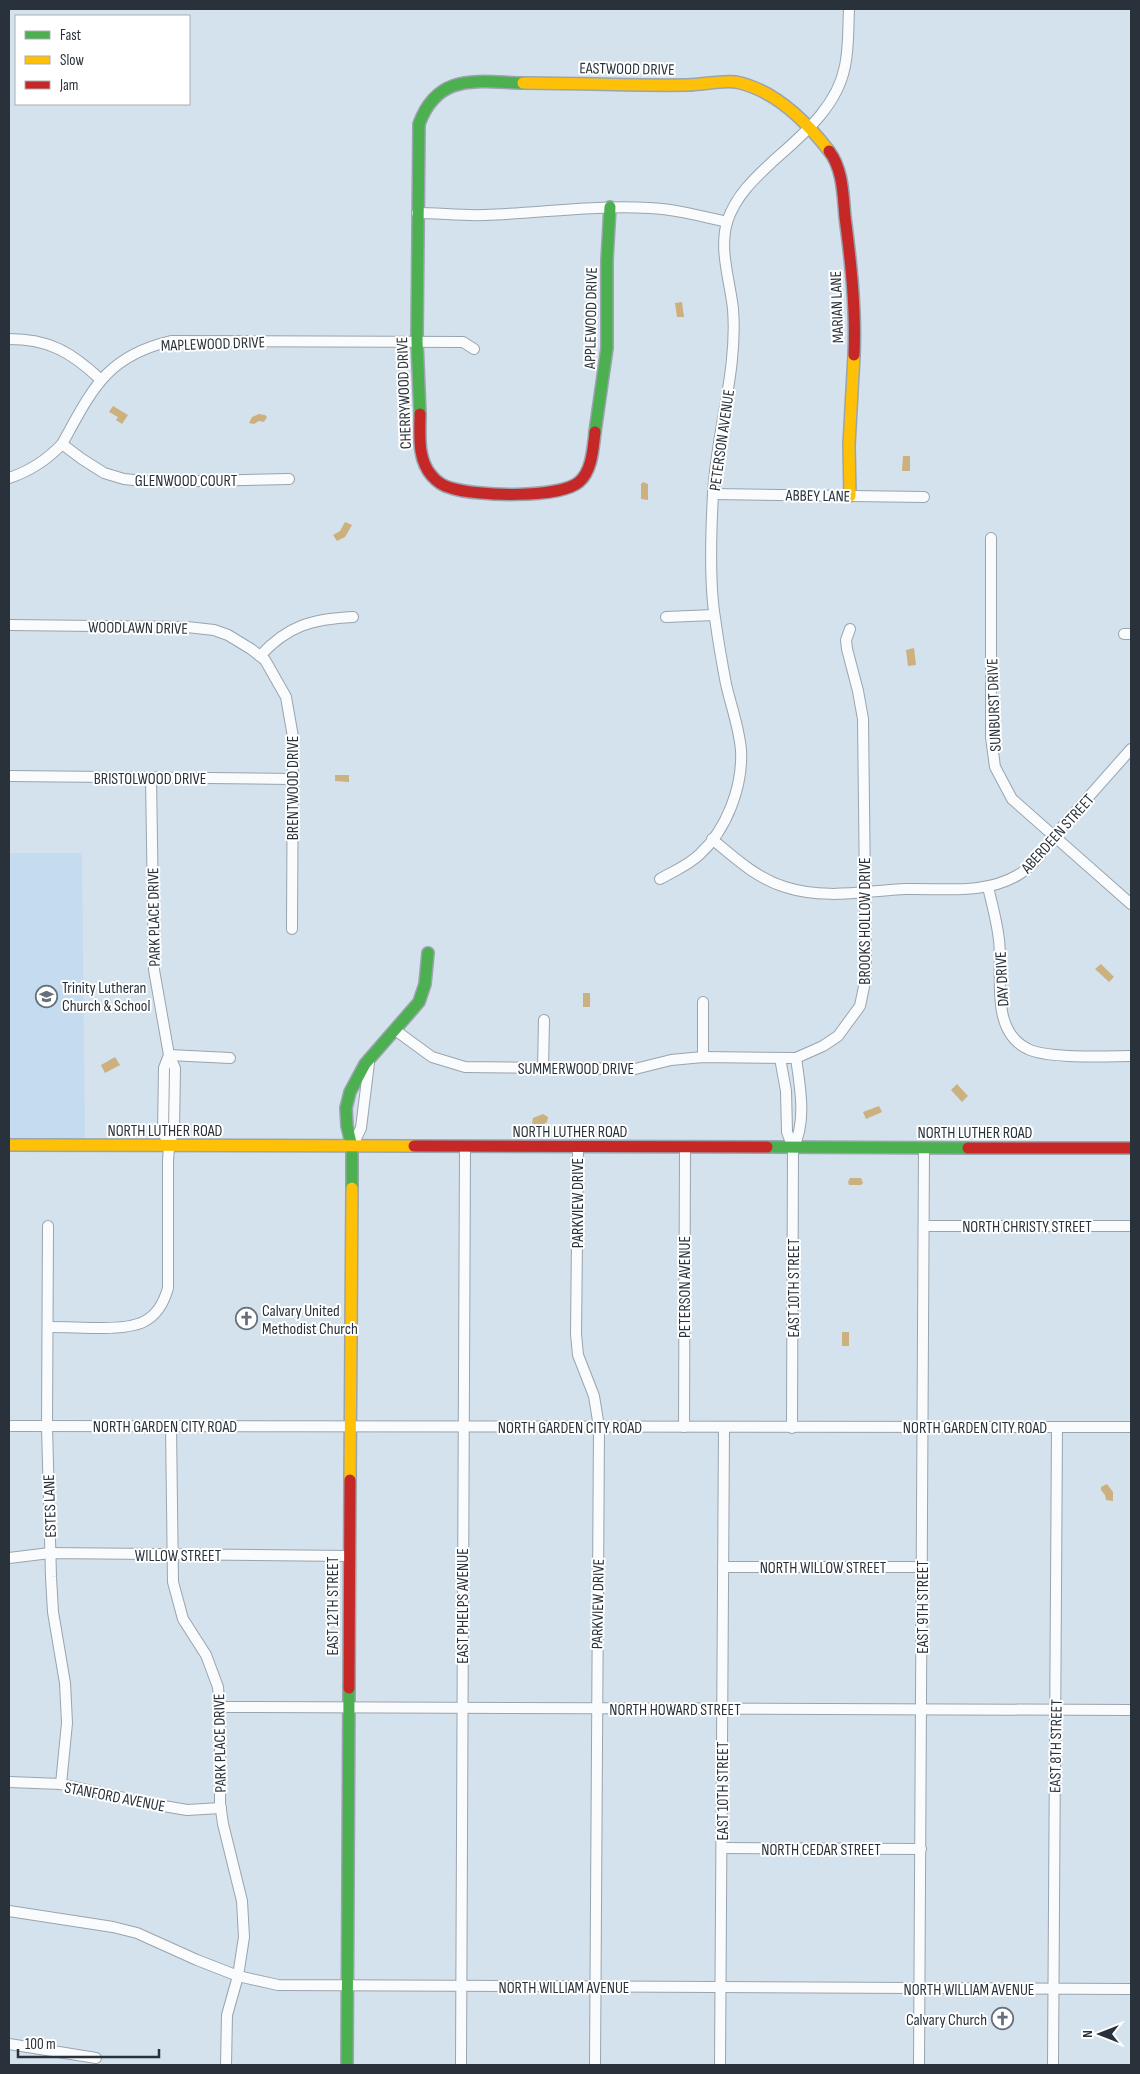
<svg xmlns="http://www.w3.org/2000/svg" width="1140" height="2074" viewBox="0 0 1140 2074" font-family="'Sofia Sans Condensed',sans-serif">
<style>
.built{fill:#c5dbf0}
.water{fill:#ccb07d}
.lines{fill:none;stroke-linecap:round;stroke-linejoin:round}
.street-casing{stroke:#9aa4ad;stroke-width:12}
.fast-casing{stroke:#9aa4ad;stroke-width:14}
.slow-casing{stroke:#9aa4ad;stroke-width:14}
.jam-casing{stroke:#9aa4ad;stroke-width:14}
.street{stroke:#f9fbfc;stroke-width:10}
.fast{stroke:#4caf50;stroke-width:11}
.slow{stroke:#ffc107;stroke-width:11}
.jam{stroke:#c62828;stroke-width:11}
.labels{text-anchor:middle;stroke-width:4;stroke-linejoin:round;paint-order:stroke}
.street-label{font-size:16px;fill:#29323b;stroke:#fff}
.poi-label{font-size:16px;fill:#29323b;stroke:#fff;text-anchor:start}
</style>
<rect width="100%" height="100%" fill="#d4e2ee"/>
<path class="built" d="M9 853H82L85 1142 9 1140Z"/>
<g class="water">
<path d="M682 302 684 317H677L675 303Z"/>
<path d="M113 406 128 415 122 424 116 420 118 417 109 412Z"/>
<path d="M259 414 265 415 267 417 264 422 259 421 254 424 249 423 252 417Z"/>
<path d="M903 456H910V471H902Z"/>
<path d="M643 482 648 484V500L641 499V484Z"/>
<path d="M345 522 352 525 345 537 337 541 333 535 340 531Z"/>
<path d="M914 648 916 665 908 666 906 650Z"/>
<path d="M335 775H349V782L335 781Z"/>
<path d="M1101 964 1114 977 1109 982 1095 969Z"/>
<rect x="583" y="993" width="7" height="14"/>
<path d="M115 1057 120 1065 105 1073 101 1065Z"/>
<path d="M957 1084 968 1096 962 1102 951 1090Z"/>
<path d="M879 1106 882 1112 866 1119 863 1112Z"/>
<path d="M543 1114 548 1117 547 1122 539 1127 532 1123 533 1118Z"/>
<path d="M850 1178H861L863 1183 861 1185H849L848 1182Z"/>
<rect x="842" y="1332" width="7" height="14"/>
<path d="M1107 1484 1113 1492V1501L1106 1500 1105 1495 1101 1490V1487Z"/>
</g>
<g class="lines">
<defs>
<g id="street">
<path d="M417 213C439 213 462 216 485 215 540 213 594 205 649 208 675 209 701 216 727 222"/>
<path d="M9 339C49 339 71 352 100 379"/>
<path d="M62 444 82 459 104 473 124 479 153 482 289 479"/>
<path d="M9 478C30 471 47 460 62 444 92 390 106 356 171 341L463 342 474 349"/>
<path d="M713 494 924 497"/>
<path d="M991 538V737L995 767 1012 799 1131 904"/>
<path d="M666 617 714 615"/>
<path d="M9 625 187 627 214 630 228 635 251 649 265 660 286 697 293 737 292 929"/>
<path d="M1124 634H1131"/>
<path d="M260 656C288 625 313 619 353 617"/>
<path d="M9 776 292 779"/>
<path d="M712 839C735 858 756 878 785 887 826 900 864 891 906 889 943 888 984 895 1018 875 1032 867 1044 850 1054 836L1131 749"/>
<path d="M660 879C674 871 689 865 700 854 727 829 743 786 741 750 739 727 731 706 726 684 722 663 718 640 715 618 709 582 711 531 713 494 716 432 738 371 733 309 730 280 718 248 728 219 737 195 753 180 771 163 801 136 837 108 845 66 849 47 848 28 849 9"/>
<path d="M988 887C992 904 997 922 999 940 1003 973 989 1031 1028 1049 1048 1059 1107 1056 1131 1056"/>
<path d="M703 1002V1057"/>
<path d="M395 1030 432 1057 465 1067 635 1069 671 1060 703 1057 796 1058 823 1046 838 1036 860 1006 866 977 863 719 858 691 847 649 846 640 850 629"/>
<path d="M169 1055 164 1068 163 1132 169 1146"/>
<path d="M169 1055 230 1058"/>
<path d="M780 1058 786 1091 787 1132 793 1148 792 1428"/>
<path d="M543 1069 544 1020"/>
<path d="M352 1147 361 1128 369 1063"/>
<path d="M578 1147 576 1334 578 1355 594 1396 599 1427 595 2065"/>
<path d="M793 1148C807 1122 800 1087 796 1058"/>
<path d="M48 1226 47 1426 51 1577 53 1612 65 1683 67 1723 61 1784"/>
<path d="M924 1226H1131"/>
<path d="M48 1327C66 1327 84 1328 103 1328 136 1328 158 1324 168 1288V1161L169 1146 174 1130 175 1068 169 1055 154 970 151 777"/>
<path d="M9 1426 1131 1427"/>
<path d="M171 1426 173 1582 183 1619 206 1655 218 1687 220 1715V1803L223 1824 242 1901 244 1937 238 1976 227 2015 226 2065"/>
<path d="M684 1427 685 1147"/>
<path d="M9 1558 50 1553 349 1556"/>
<path d="M723 1567H922"/>
<path d="M219 1707 1131 1710"/>
<path d="M9 1782 61 1784 152 1804 187 1810 221 1808"/>
<path d="M722 1848 921 1849"/>
<path d="M9 1911 113 1927 137 1933 197 1960 238 1976 278 1985 1131 1989"/>
<path d="M9 2044 96 2058"/>
<path d="M461 2065 465 1147"/>
<path d="M720 2065 724 1427"/>
<path d="M919 2065 924 1148"/>
<path d="M1053 2065 1057 1427"/>
</g>
<g id="fast">
<path d="M420 414 417 341 419 124C438 72 477 82 523 83"/>
<path d="M595 432 607 348V260L610 207"/>
<path d="M767 1147 968 1148"/>
<path d="M352 1188V1147L347 1126 346 1108 350 1092 365 1064 419 1002 425 984 428 953"/>
<path d="M347 2065 349 1688"/>
</g>
<g id="slow">
<path d="M523 83C577 83 632 86 687 85 702 85 721 80 736 82 775 90 806 121 829 151"/>
<path d="M850 496 849 445 854 355"/>
<path d="M9 1145 414 1146"/>
<path d="M350 1480 352 1188"/>
</g>
<g id="jam">
<path d="M829 151C843 169 843 195 845 217 851 263 856 309 854 355"/>
<path d="M420 414C420 435 417 459 432 476 437 482 443 486 451 488 475 496 559 499 579 482 592 471 593 449 595 432"/>
<path d="M414 1146 767 1147"/>
<path d="M968 1148H1131"/>
<path d="M349 1688 350 1480"/>
</g>
</defs>
<use href="#street" class="street-casing"/>
<use href="#fast" class="fast-casing"/>
<use href="#slow" class="slow-casing"/>
<use href="#jam" class="jam-casing"/>
<use href="#street" class="street"/>
<use href="#fast" class="fast"/>
<use href="#slow" class="slow"/>
<use href="#jam" class="jam"/>
</g>
<defs>
<symbol id="school-ring" viewBox="-11 -11 22 22"><circle r="9.5" fill="#fff" stroke="#65707a" stroke-width="1.5"/><path d="M0-5L7-2L0 1L-7-2ZM-4 1L0 2.5L4 1V4Q0 6-4 4Z" fill="#65707a"/></symbol>
<symbol id="church-ring" viewBox="-11 -11 22 22"><circle r="9.5" fill="#fff" stroke="#65707a" stroke-width="1.5"/><path d="M-1.2-6h2.4v3.5h3.3v2.4h-3.3V6h-2.4V-.1h-3.3v-2.4h3.3Z" fill="#65707a"/></symbol>
</defs>
<g fill-rule="evenodd">
<use href="#school-ring" x="34" y="984" width="25" height="25"/>
<use href="#church-ring" x="234" y="1306" width="25" height="25"/>
<use href="#church-ring" x="990" y="2006" width="25" height="25"/>
</g>
<g class="labels">
<g class="street-label">
<text transform="translate(627 68) rotate(1)" y="6">EASTWOOD DRIVE</text>
<text transform="translate(836 307) rotate(-92)" y="6">MARIAN LANE</text>
<text transform="translate(590 318) rotate(-89)" y="6">APPLEWOOD DRIVE</text>
<text transform="translate(213 343) rotate(-2)" y="6">MAPLEWOOD DRIVE</text>
<text transform="translate(403 393) rotate(-92)" y="6">CHERRYWOOD DRIVE</text>
<text transform="translate(721 440) rotate(-82)" y="6">PETERSON AVENUE</text>
<text x="186" y="486">GLENWOOD COURT</text>
<text transform="translate(818 495) rotate(1)" y="6">ABBEY LANE</text>
<text transform="translate(138 627) rotate(1)" y="6">WOODLAWN DRIVE</text>
<text transform="translate(993 705) rotate(-92)" y="6">SUNBURST DRIVE</text>
<text x="150" y="784">BRISTOLWOOD DRIVE</text>
<text transform="translate(292 788) rotate(-90)" y="6">BRENTWOOD DRIVE</text>
<text transform="translate(1057 833) rotate(-48)" y="6">ABERDEEN STREET</text>
<text transform="translate(153 917) rotate(-91)" y="6">PARK PLACE DRIVE</text>
<text transform="translate(864 921) rotate(-90)" y="6">BROOKS HOLLOW DRIVE</text>
<text transform="translate(1001 979) rotate(-93)" y="6">DAY DRIVE</text>
<text x="576" y="1074">SUMMERWOOD DRIVE</text>
<text x="165" y="1136">NORTH LUTHER ROAD</text>
<text x="570" y="1137">NORTH LUTHER ROAD</text>
<text x="975" y="1138">NORTH LUTHER ROAD</text>
<text transform="translate(577 1203) rotate(-90)" y="6">PARKVIEW DRIVE</text>
<text x="1027" y="1232">NORTH CHRISTY STREET</text>
<text transform="translate(684 1287) rotate(-90)" y="6">PETERSON AVENUE</text>
<text transform="translate(793 1288) rotate(-90)" y="6">EAST 10TH STREET</text>
<text x="165" y="1432">NORTH GARDEN CITY ROAD</text>
<text x="570" y="1433">NORTH GARDEN CITY ROAD</text>
<text x="975" y="1433">NORTH GARDEN CITY ROAD</text>
<text transform="translate(49 1506) rotate(-92)" y="6">ESTES LANE</text>
<text x="178" y="1561">WILLOW STREET</text>
<text x="823" y="1573">NORTH WILLOW STREET</text>
<text transform="translate(597 1604) rotate(-89)" y="6">PARKVIEW DRIVE</text>
<text transform="translate(332 1606) rotate(-90)" y="6">EAST 12TH STREET</text>
<text transform="translate(462 1606) rotate(-90)" y="6">EAST PHELPS AVENUE</text>
<text transform="translate(922 1607) rotate(-90)" y="6">EAST 9TH STREET</text>
<text x="675" y="1715">NORTH HOWARD STREET</text>
<text transform="translate(219 1743) rotate(-91)" y="6">PARK PLACE DRIVE</text>
<text transform="translate(1055 1746) rotate(-89)" y="6">EAST 8TH STREET</text>
<text transform="translate(722 1791) rotate(-90)" y="6">EAST 10TH STREET</text>
<text transform="translate(115 1796) rotate(11)" y="6">STANFORD AVENUE</text>
<text x="821" y="1855">NORTH CEDAR STREET</text>
<text x="564" y="1993">NORTH WILLIAM AVENUE</text>
<text x="969" y="1995">NORTH WILLIAM AVENUE</text>
</g>
<g class="poi-label">
<text x="62" y="993">Trinity Lutheran<tspan x="62" dy="18">Church &amp; School</tspan></text>
<text x="262" y="1316">Calvary United<tspan x="262" dy="18">Methodist Church</tspan></text>
<text x="987" y="2025" text-anchor="end">Calvary Church</text>
</g>
</g>
<rect width="1140" height="2074" fill="none" stroke="#29323b" stroke-width="20"/>
<rect x="15" y="15" width="175" height="90" fill="#ffffff" stroke="#a9adb1"/>
<rect x="25" y="31" width="25" height="8" fill="#4caf50" stroke="#a9adb1"/>
<text x="60" y="40" font-size="15" fill="#29323b">Fast</text>
<rect x="25" y="56" width="25" height="8" fill="#ffc107" stroke="#a9adb1"/>
<text x="60" y="65" font-size="15" fill="#29323b">Slow</text>
<rect x="25" y="81" width="25" height="8" fill="#c62828" stroke="#a9adb1"/>
<text x="60" y="90" font-size="15" fill="#29323b">Jam</text>
<g transform="translate(1100 2034) rotate(270)" stroke="#ffffff" stroke-width="4" paint-order="stroke">
<path d="M0-4L9 19L0 12L-9 19Z" fill="#29323b"/>
<text y="-8" font-size="14" font-weight="bold" text-anchor="middle" fill="#29323b">N</text>
</g>
<path d="M18 2049v8h141v-8" fill="none" stroke="#29323b" stroke-width="2.5"/>
<text x="25" y="2049" font-size="15" fill="#29323b" stroke="#ffffff" stroke-width="4" paint-order="stroke">100 m</text>
</svg>
